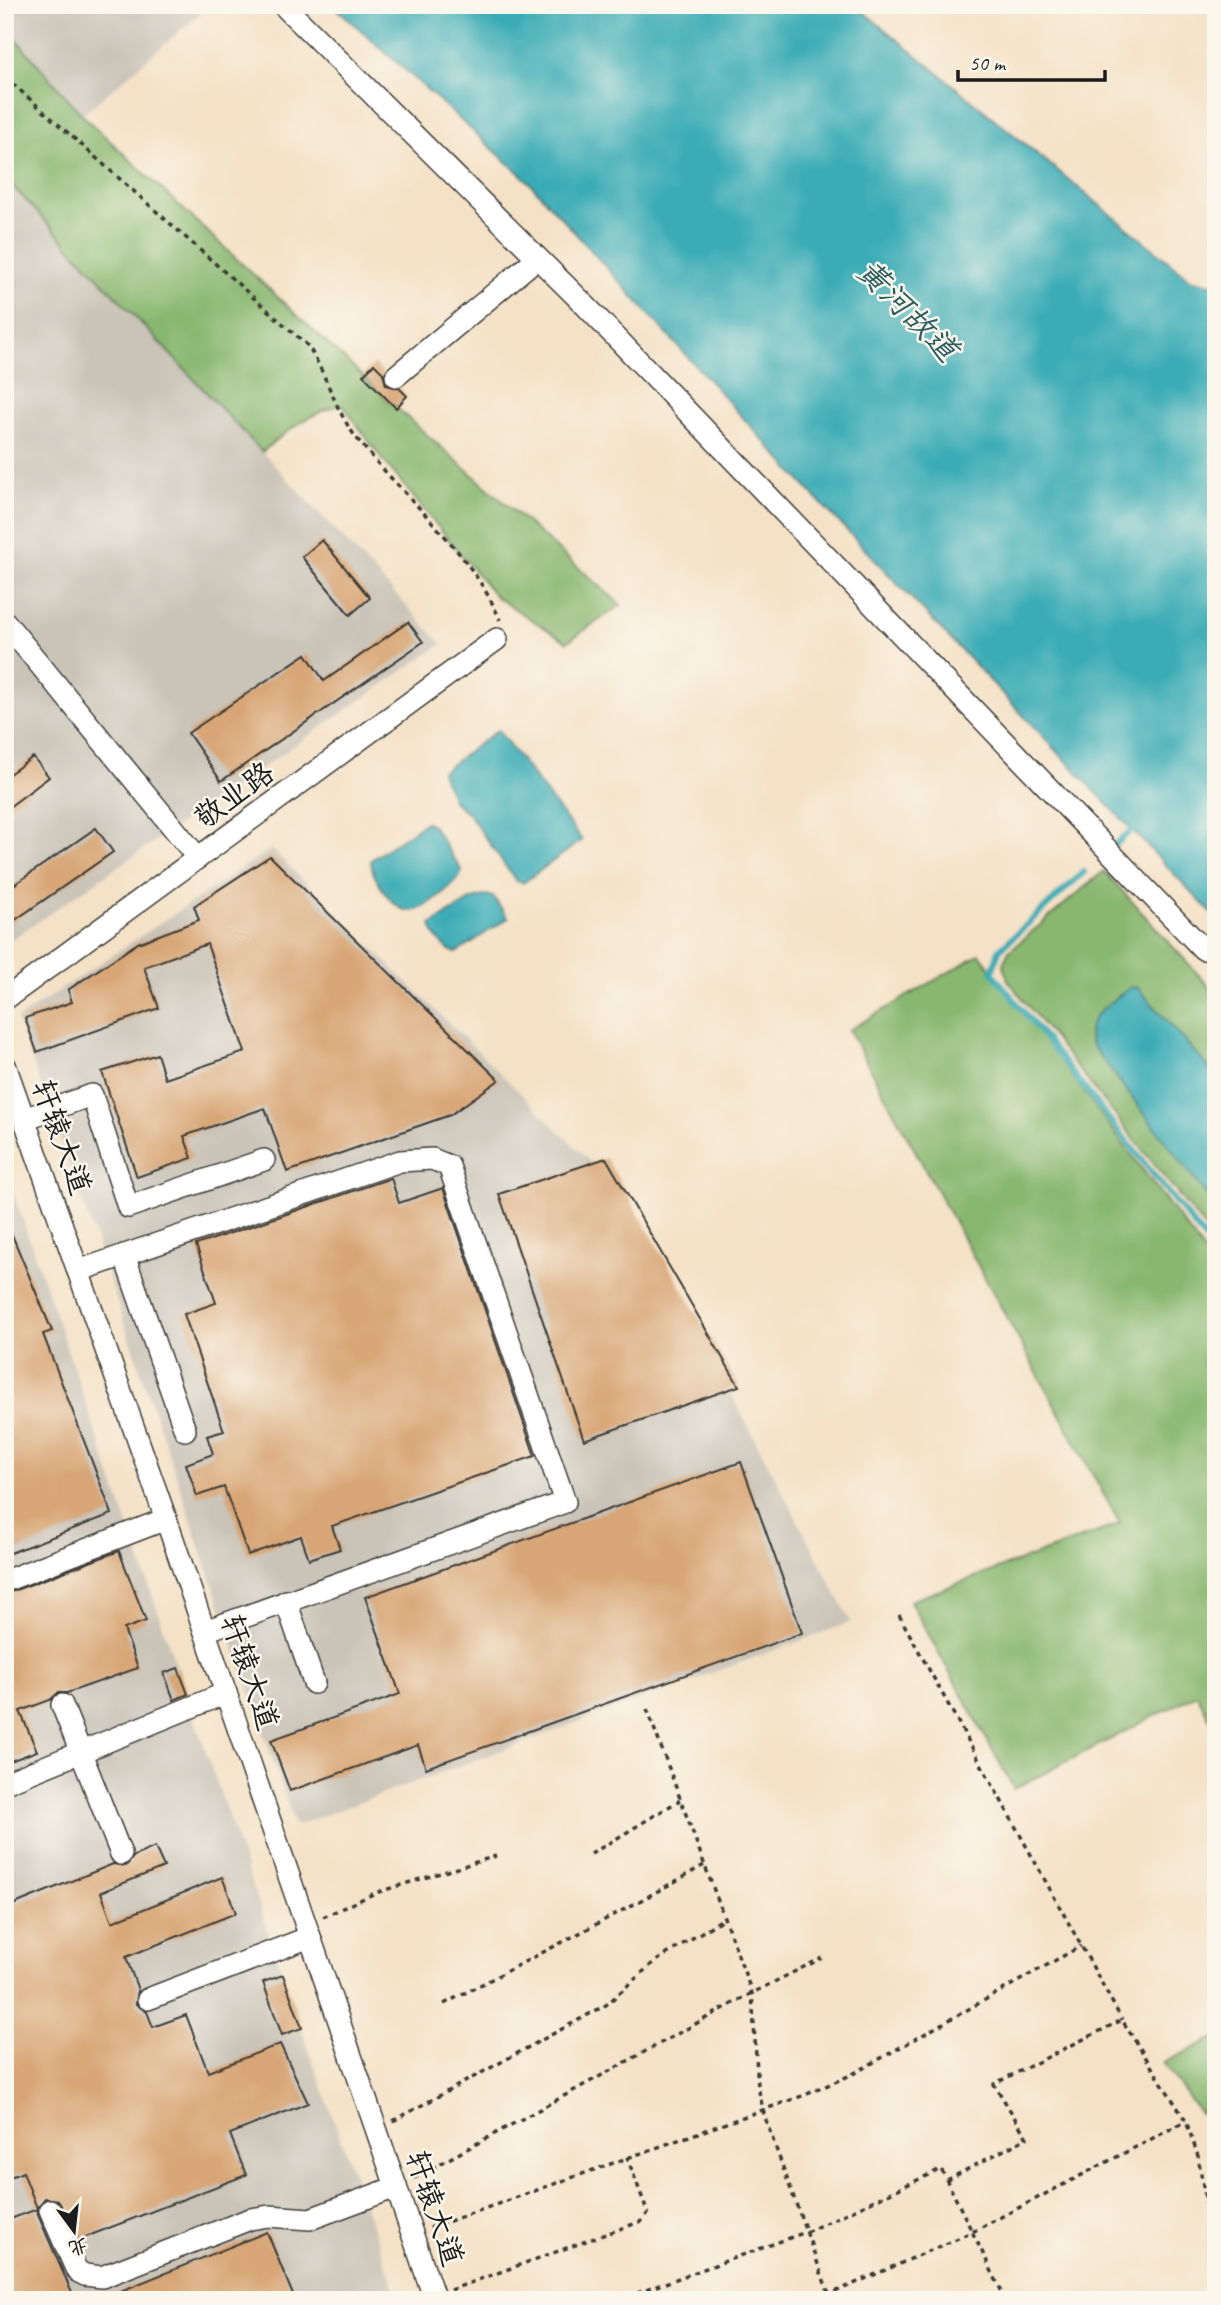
<svg xmlns="http://www.w3.org/2000/svg" width="1221" height="2305" viewBox="0 0 1221 2305" font-family="Caveat,'LXGW WenKai TC',sans-serif">
<style>
.industrial{fill:#c9c3b8}
.forest{fill:#88b770;stroke:#526a46;stroke-width:2}
.water{fill:#3bacb6;stroke:#2c6469;stroke-width:2}
.lines{fill:none;stroke-linecap:round;stroke-linejoin:round}
.stream{stroke:#3bacb6;stroke-width:6}
.building{fill:#d8a676}
.minor-casing{stroke:#3c3a36;stroke-width:24}
.path{stroke:#3c3a36;stroke-width:3.5;stroke-dasharray:5 5;stroke-linecap:butt}
.minor{stroke:#fff;stroke-width:21}
.labels{text-anchor:middle;stroke-width:5;stroke-linejoin:round;paint-order:stroke}
.street-label{font-size:30px;fill:#1c1c1c;stroke:#fbf7ec}
.water-label{font-size:32px;font-style:italic;fill:#2a5d61;stroke:#fbf7ec}
</style>
<rect width="100%" height="100%" fill="#fbf7ec"/>
<filter id="ink" filterUnits="userSpaceOnUse"><feTurbulence type="fractalNoise" baseFrequency=".0143" numOctaves="2"/><feDisplacementMap in="SourceGraphic" scale="14" xChannelSelector="R" yChannelSelector="G"/><feConvolveMatrix kernelMatrix="1 2 1 2 8 2 1 2 1" color-interpolation-filters="sRGB"/></filter>
<filter id="wash" filterUnits="userSpaceOnUse"><feTurbulence type="fractalNoise" baseFrequency=".00686" numOctaves="4" result="noise"/><feDisplacementMap in="SourceGraphic" scale="28" xChannelSelector="R" yChannelSelector="G"/><feGaussianBlur stdDeviation="1.57" result="paint"/><feColorMatrix in="noise" values="0 0 0 0 0 0 0 0 0 0 0 0 0 0 0 0 0 1.4 0 .05"/><feComposite in="paint" operator="in"/></filter>
<g filter="url(#wash)">
<rect width="100%" height="100%" fill="#f4e1c6"/>
<g class="industrial">
<path d="M5 5H210L82 115 5 27Z"/>
<path d="M5 178 442 644 5 944Z"/>
<path d="M271 849 606 1177 730 1392 851 1622 295 1826 97 1243 17 1019Z"/>
<path d="M5 1169 313 2062 399 2300H5Z"/>
</g>
<g class="forest">
<path d="M5 27 82 115 401 412 621 605 567 642 496 597 378 454 342 404C310 413 287 431 262 452L5 178Z"/>
<path d="M1104 871 1216 994V1242L1025 1002 1008 980 1003 964 1009 951Z"/>
<path d="M980 954 1216 1267V1508L1213 1510 1216 1515V1731L1197 1694 1014 1789 910 1601 1120 1524 849 1030Z"/>
<path d="M1216 2037V2105L1200 2113 1163 2063Z"/>
</g>
<g class="water">
<path d="M333 5H855L1190 279 1216 285V918L815 497 527 180Z"/>
<path d="M498 730 582 840 523 883 516 881 468 813 454 802 441 772Z"/>
<path d="M426 822 432 825 462 871C458 883 423 911 410 911 392 910 371 876 371 860Z"/>
<path d="M487 895 493 897 508 918 456 953C444 949 434 936 431 925L470 900Z"/>
<path d="M1137 987 1216 1076V1207L1091 1044C1081 1018 1111 1003 1129 988Z"/>
</g>
<g class="lines">
<g class="stream">
<path d="M1111 848 1138 825"/>
<path d="M1084 872 999 950 992 972 1216 1253"/>
</g>
</g>
<g id="blocks">
<g class="building">
<path d="M374 364 383 373 386 385 399 388 407 396 396 408 363 375Z"/>
<path d="M322 540 370 598 350 615 302 557Z"/>
<path d="M408 622 423 642 221 781 188 733 306 654 324 681Z"/>
<path d="M33 757 49 777 5 810V777Z"/>
<path d="M96 828 113 852 5 927V891Z"/>
<path d="M270 856 499 1080 450 1115 287 1172 265 1108 184 1136 192 1158 137 1177 102 1072 157 1054 165 1079 245 1052 207 944 144 967 159 1008 37 1052 25 1018 72 1002 68 990 138 943 199 920 194 906Z"/>
<path d="M606 1158 739 1386 584 1440 499 1194Z"/>
<path d="M391 1178 399 1203 443 1188 535 1456 332 1526 340 1549 309 1559 301 1536 248 1555 224 1487 197 1496 186 1464 213 1454 207 1436 224 1431 184 1314 216 1303 196 1245Z"/>
<path d="M5 1218 52 1331 43 1334 112 1514 5 1555Z"/>
<path d="M741 1462 802 1633 426 1768 418 1745 290 1791 271 1740 400 1694 365 1597Z"/>
<path d="M119 1551 146 1621 124 1629 138 1668 67 1693H58L50 1700 20 1711 37 1751 5 1763V1594Z"/>
<path d="M178 1668 188 1694 174 1700 164 1673Z"/>
<path d="M155 1847 164 1867 101 1892 112 1922 222 1877 236 1913 126 1957 138 1990 136 2004 147 2012 153 2027 186 2015 208 2072 280 2044 308 2103 230 2134 246 2175 78 2240 58 2200 45 2198 37 2208 23 2172 5 2179V1908L113 1864 126 1866 134 1856Z"/>
<path d="M283 1975 302 2028 282 2035 263 1982Z"/>
<path d="M37 2209 38 2215 75 2300H5V2221Z"/>
<path d="M267 2232 295 2300H101V2299Z"/>
</g>
</g>
</g>
<g filter="url(#ink)">
<use href="#blocks" fill-opacity="0" stroke="#3c3a36" stroke-width="2"/>
<g class="lines">
<defs>
<g id="minor">
<path d="M283 5 583 303 1203 949"/>
<path d="M396 376 536 259"/>
<path d="M5 622 198 858"/>
<path d="M5 999 497 639"/>
<path d="M5 1065 166 1519 435 2300"/>
<path d="M24 1119 92 1095 128 1207 264 1160"/>
<path d="M124 1255 185 1430"/>
<path d="M78 1271 400 1161 432 1159 449 1166 565 1502 205 1631"/>
<path d="M5 1581 166 1519"/>
<path d="M286 1601 314 1683"/>
<path d="M62 1705 121 1854"/>
<path d="M5 1783 226 1693"/>
<path d="M148 1999 310 1937"/>
<path d="M50 2210 77 2271 85 2275 102 2277 250 2219 269 2216 310 2219 396 2187"/>
</g>
</defs>
<use href="#minor" class="minor-casing"/>
<g class="path">
<path d="M5 77 308 346C327 375 334 408 355 436 402 497 470 548 500 620"/>
<path d="M899 1615 1122 2020"/>
<path d="M647 1709 752 1993 758 2087 765 2118 831 2300"/>
<path d="M591 1854 680 1800"/>
<path d="M323 1917 375 1893 496 1856"/>
<path d="M444 2004C531 1958 619 1914 704 1865"/>
<path d="M393 2121 606 2005 653 1963 724 1918"/>
<path d="M414 2178 752 1993 822 1958"/>
<path d="M947 2180 1027 2138 994 2084 1122 2020 1186 2121 1198 2156 1216 2263"/>
<path d="M430 2228 805 2095 851 2075 1081 1946"/>
<path d="M450 2290 642 2221 648 2213 627 2157"/>
<path d="M618 2300 806 2232 941 2169 1006 2300"/>
<path d="M817 2300 972 2232 1186 2121"/>
</g>
<use href="#minor" class="minor"/>
</g>
</g>
<g class="labels">
<g class="street-label">
<text transform="translate(234 795) rotate(-36)" y="10">敬业路</text>
<text transform="translate(62 1137) rotate(70)" y="10">轩辕大道</text>
<text transform="translate(250 1672) rotate(71)" y="10">轩辕大道</text>
<text transform="translate(435 2208) rotate(71)" y="10">轩辕大道</text>
</g>
<g class="water-label">
<text transform="translate(908 310) rotate(45)" y="11">黄河故道</text>
</g>
</g>
<rect width="1221" height="2305" fill="none" stroke="#fbf7ec" stroke-width="28"/>
<g transform="translate(74 2231) rotate(165)" stroke="#fbf7ec" stroke-width="5" paint-order="stroke">
<path d="M0-5L12 26L0 18L-12 26Z" fill="#1c1c1c"/>
<text y="-10" font-size="19" font-weight="bold" text-anchor="middle" fill="#1c1c1c">北</text>
</g>
<path d="M958 70v10h147v-10" fill="none" stroke="#1c1c1c" stroke-width="3.5"/>
<text x="969" y="70" font-size="21" fill="#1c1c1c" stroke="#fbf7ec" stroke-width="5" paint-order="stroke">50 m</text>
</svg>
